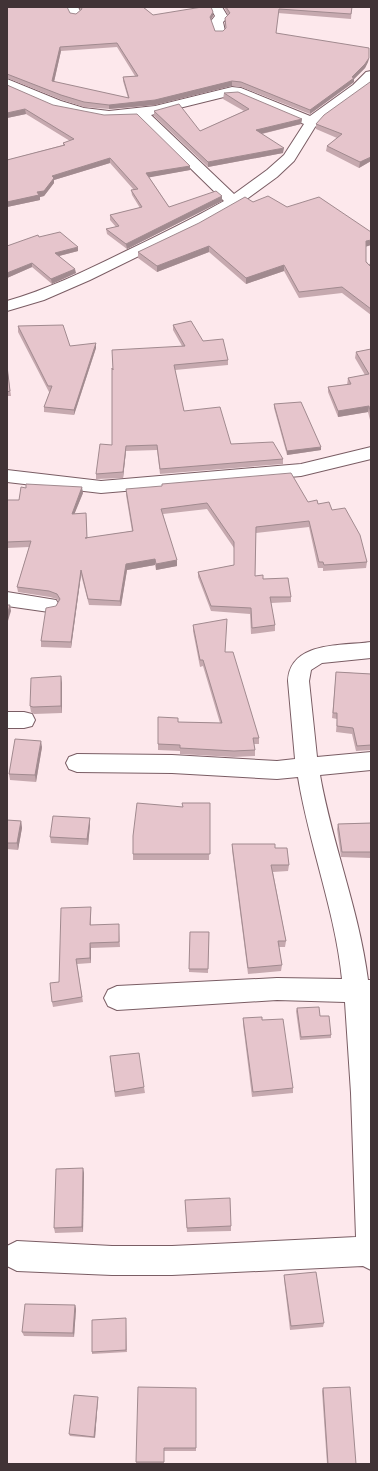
<svg xmlns="http://www.w3.org/2000/svg" width="378" height="1471" viewBox="0 0 378 1471" font-family="'IBM Plex Sans',sans-serif">
<style>
.lines{fill:none;stroke-linecap:round;stroke-linejoin:round}
.minor-casing{stroke:#7a5d64;stroke-width:2}
.path{stroke:#b4a2a6;stroke-width:2;stroke-dasharray:2.5 1.5;stroke-linecap:butt}
.minor{fill:#fff;fill-rule:evenodd}
.wall{fill:#c6a9af;fill-rule:evenodd}
.shaded-wall{fill:#a18a8f}
.building{fill:#e6c5cc;stroke:#a18a8f;fill-rule:evenodd}
</style>
<rect width="100%" height="100%" fill="#fde8ec"/>
<g class="lines">
<defs>
<g id="minor">
<path d="M66 7H78L81 13 75 17 71 16Z"/>
<path d="M210 7H222L228 17 223 22 225 31 223 34H215L211 21 215 16Z"/>
<path d="M371 71 370 85 323 119 315 127 294 161 277 177 240 204 198 227 90 280 44 300 7 311V301C49 289 87 270 126 251 159 235 192 219 224 201L138 117C93 122 47 110 7 88V79L61 101 84 108 109 111 155 106 232 87 241 88 310 116 353 85 366 72ZM232 95 238 96 304 124 284 155 267 170 234 194 151 115Z"/>
<path d="M371 447V459L301 476 101 493 7 482V470L101 481 301 464Z"/>
<path d="M7 592 56 600 59 605 56 610 49 612 7 606Z"/>
<path d="M371 642V658L322 663 311 670 309 681 317 757 371 752V770L320 775C332 844 359 909 368 980H371V1270L363 1266 172 1275H112L17 1271 7 1266V1246L17 1241 112 1246H172L356 1237 351 1093 345 1002 277 1000 117 1010 108 1006 104 998 108 990 117 986 277 978 342 979C335 910 309 845 298 777L277 779 172 773 77 772 69 769 66 763 69 757 77 754 172 755 277 761 295 759 288 681C290 641 342 646 371 642Z"/>
<path d="M7 712H24L32 714 35 720 32 726 24 728H7Z"/>
</g>
</defs>
<use href="#minor" class="minor-casing"/>
<path class="path" d="M365 262 371 266"/>
<use href="#minor" class="minor"/>
</g>
<g class="wall">
<path d="M7 7 76 14 81 10 79 7H143L153 15 213 16 211 20 215 31H223L226 28 225 18 228 15 224 7H352L351 19 278 13 276 33 369 58 368 62 365 68 354 79V82L310 114 241 87 232 86 155 105 109 109 84 107 62 100 7 78ZM117 47 135 76 123 77V81L128 98 54 82 61 51Z"/>
<path d="M371 82V161L359 168 326 151 327 146 337 138 316 129V124Z"/>
<path d="M7 85 190 170 149 177 169 207 222 196V201L127 249 107 234 106 229 116 227 110 220V215L140 208 132 195 131 190H134L110 163 54 180V183L44 196 40 197V200L7 207V160L63 145V143L70 141 26 114 7 118Z"/>
<path d="M224 93 302 119 301 124 262 134 283 153 208 167 154 116V111L200 131 244 111 223 99Z"/>
<path d="M253 202 287 207 371 245 366 246V262L371 267V315L342 293 299 298 284 271 246 284 209 252 157 272 138 258V252Z"/>
<path d="M39 237 78 251 59 256 76 273 52 284 32 267 7 278V246Z"/>
<path d="M173 325 203 341 228 360V365L175 370 184 411 231 444 283 459V464L160 474 157 450 126 451 123 478 96 479V474L112 445 113 369 182 346 173 330Z"/>
<path d="M18 326 70 346 96 348 74 415 44 412V407L50 391 49 392 18 332Z"/>
<path d="M371 349V424L368 412 338 417 328 392V387L347 385 348 378 365 375 355 358 356 352Z"/>
<path d="M7 366 11 396H7Z"/>
<path d="M274 404 321 447V450L287 455 274 408Z"/>
<path d="M126 489 308 502 318 504 332 510 367 562 366 568 323 571V568H318L309 527 256 533 255 576 263 579 291 597V602L271 603 275 625V631L251 634 250 614 211 611 198 577V572L234 565V548L207 509 163 514 177 566 156 570 155 565 127 570 121 606 89 605 81 575 71 648 41 647V641L58 601 57 599 50 597 18 592 17 587 29 547 7 548V500H19L83 493 74 514 86 513 87 538 132 531 126 495Z"/>
<path d="M193 625 225 652 259 738V744H254L255 750V756L234 757 180 754V751L158 750V744L178 722 220 723 203 666 200 667 193 631Z"/>
<path d="M336 672 371 674V750L356 751 352 734 336 732 337 719 332 718Z"/>
<path d="M62 683V713L34 714 31 712 30 706Z"/>
<path d="M42 747 36 782 10 780 9 774Z"/>
<path d="M210 803 209 860H133V854L183 807Z"/>
<path d="M90 818V825L88 845 51 843 50 837Z"/>
<path d="M7 820 21 821 22 828 18 850 7 849Z"/>
<path d="M371 823V858L341 857 337 829 338 824Z"/>
<path d="M232 844 275 848 289 865 288 871 273 872 286 941 285 947H279L282 965 281 971 248 974 232 850Z"/>
<path d="M91 907V925L119 929 120 947 91 948V963L77 964 83 1002 53 1007 52 1002 59 982Z"/>
<path d="M190 932H209L208 973 189 972Z"/>
<path d="M297 1008 320 1016 331 1035V1038L300 1040 296 1011Z"/>
<path d="M243 1018 262 1020 293 1088V1093L252 1097 243 1024Z"/>
<path d="M110 1056 144 1087 145 1093 115 1097Z"/>
<path d="M84 1173 83 1232 55 1233 54 1228Z"/>
<path d="M185 1200 231 1226V1231L187 1232Z"/>
<path d="M284 1275 324 1323 323 1327 290 1330 284 1279Z"/>
<path d="M75 1305 76 1309 74 1337 24 1336 22 1332Z"/>
<path d="M126 1320 127 1352 92 1354V1352Z"/>
<path d="M196 1388V1451H164V1464H136V1462Z"/>
<path d="M323 1388 356 1464H327L322 1391Z"/>
<path d="M98 1397V1399L95 1438 70 1436 69 1434Z"/>
</g>
<g class="shaded-wall">
<path d="M213 12V16L210 21V17Z"/>
<path d="M60 47 61 51 53 86 52 81Z"/>
<path d="M369 58 368 62 365 68 354 79V82L310 114V110L352 77Z"/>
<path d="M232 81V86L155 105 109 109V105Z"/>
<path d="M25 109 26 114 7 118V113Z"/>
<path d="M302 119 301 124 256 135V130Z"/>
<path d="M284 148 283 153 208 167V162Z"/>
<path d="M371 157V161L359 168 360 162Z"/>
<path d="M110 158V163L54 180V183L44 196 40 197V200L7 207V202L37 192 52 176Z"/>
<path d="M190 166V170L146 178V173Z"/>
<path d="M222 196V201L127 249 126 244Z"/>
<path d="M371 240V245L365 247 366 241Z"/>
<path d="M209 246V252L157 272V266Z"/>
<path d="M78 247V251L55 257V253Z"/>
<path d="M32 263V267L7 278V273Z"/>
<path d="M284 265V271L246 284V278Z"/>
<path d="M75 269 76 273 52 284 51 279Z"/>
<path d="M96 343V348L74 415V410Z"/>
<path d="M369 406 368 412 338 417V411Z"/>
<path d="M126 446V451L123 478V472Z"/>
<path d="M321 447V450L287 455V451Z"/>
<path d="M82 487 83 493 72 520V514Z"/>
<path d="M155 559V565L127 570 121 606 120 601 126 564Z"/>
<path d="M177 560V566L156 570V564Z"/>
<path d="M81 570V575L71 648V642Z"/>
<path d="M10 605 11 611 7 624V615Z"/>
<path d="M61 676 62 683V713L61 706Z"/>
<path d="M41 741 42 747 36 782 35 775Z"/>
<path d="M90 818V825L88 845 87 839Z"/>
<path d="M21 821 22 828 18 850 17 843Z"/>
<path d="M90 943 91 948V963L90 958Z"/>
<path d="M83 1168 84 1173 83 1232 82 1227Z"/>
<path d="M75 1305 76 1309 74 1337 73 1333Z"/>
<path d="M98 1397V1399L95 1438 94 1437Z"/>
</g>
<g class="building">
<path d="M7 7H67L70 13 76 14 82 9 81 7H143L153 15 202 7H211L213 12 210 17 215 31H223L226 28 225 18 230 13 226 7H352L351 14 279 9 276 33 369 48V58L365 64 352 77 354 78 310 110 241 82 232 81 155 100 109 105 84 102 61 95 7 74ZM117 43 138 76 123 77 129 98 52 81 60 47Z"/>
<path d="M370 82H371V157L360 162 327 146 342 134 316 124 324 115Z"/>
<path d="M7 85 53 105 104 115 137 114 190 166 146 173 169 207 216 191 222 196 126 244 106 229 119 226 110 215 142 207 131 190 138 189 110 158 52 176 54 178 44 191 37 192 39 195 7 202V160L65 145 63 143 74 139 25 109 7 113Z"/>
<path d="M238 92 302 119 256 130 284 148 208 162 154 111 179 104 200 131 249 109 224 93Z"/>
<path d="M268 196 287 207 319 197 371 232V240L366 241V262L371 267V309L342 287 299 292 284 265 246 278 209 246 157 266 138 252 199 223 245 197 253 202Z"/>
<path d="M60 232 78 247 55 253 75 269 51 279 32 263 7 273V246L38 235 39 237Z"/>
<path d="M191 321 203 341 223 339 228 360 174 365 184 411 220 407 231 444 273 442 283 459 160 469 157 445 126 446 123 472 96 474 100 444 112 445V368L113 370 112 350 185 346 173 325Z"/>
<path d="M63 325 70 346 96 343 74 410 44 407 52 386H48L18 326Z"/>
<path d="M371 349V415L369 406 338 411 328 387 351 384 348 378 369 374 356 352Z"/>
<path d="M7 366 10 391 7 392Z"/>
<path d="M301 402 321 447 287 451 274 404Z"/>
<path d="M291 473 308 502 317 500 318 504 329 502 332 510 345 508 360 535 367 562 324 565 323 562H319L309 521 256 527 255 576 263 575V579L288 578 291 597H270L275 625 252 628 251 608 211 606 198 572 234 565V542L207 503 161 509 177 560 156 564 155 559 126 564 120 601 88 599 81 570 71 642 41 641 46 608 56 606 60 599 57 594 49 591 17 587 31 541 7 542V500H19L21 487 26 488V484L82 487 72 514 86 513 87 538H85L133 531 126 489 162 486V484Z"/>
<path d="M7 605H10L7 615Z"/>
<path d="M227 619 225 652H233L259 738H253L255 750 234 751 180 748V745L158 744V717L178 718V722L222 723 203 660H200L193 625Z"/>
<path d="M336 672 371 674V745L357 746 353 728 337 726V713H333Z"/>
<path d="M61 676V706L33 707 30 706 31 678Z"/>
<path d="M15 739 41 741 35 775 9 774Z"/>
<path d="M137 803 183 807 182 803H210V854H133V836Z"/>
<path d="M53 816 90 818 87 839 50 837Z"/>
<path d="M7 820 21 821 17 843H7Z"/>
<path d="M371 823V852H342L338 824Z"/>
<path d="M232 844H275V848H287L289 865H271L286 941H278L282 965 248 968Z"/>
<path d="M91 907 90 925 119 924V942L90 943V958L76 959 82 997 52 1002 50 983 59 982 61 908Z"/>
<path d="M190 932H209L208 969H189Z"/>
<path d="M319 1007 320 1016H329L331 1035 301 1037 297 1008Z"/>
<path d="M262 1017V1020L283 1019 293 1088 253 1092 243 1018Z"/>
<path d="M139 1053 144 1087 115 1092 110 1056Z"/>
<path d="M83 1168 82 1227 54 1228 56 1169Z"/>
<path d="M230 1198 231 1226 187 1228 185 1200Z"/>
<path d="M316 1272 324 1323 291 1326 284 1275Z"/>
<path d="M25 1304 75 1305 73 1333 22 1332Z"/>
<path d="M126 1318V1350L92 1352V1320Z"/>
<path d="M138 1387 196 1388V1448H164V1462H136Z"/>
<path d="M350 1387 356 1464H328L323 1388Z"/>
<path d="M74 1395 98 1397 94 1437 69 1434Z"/>
</g>
<rect width="378" height="1471" fill="none" stroke="#413336" stroke-width="16"/>
</svg>
